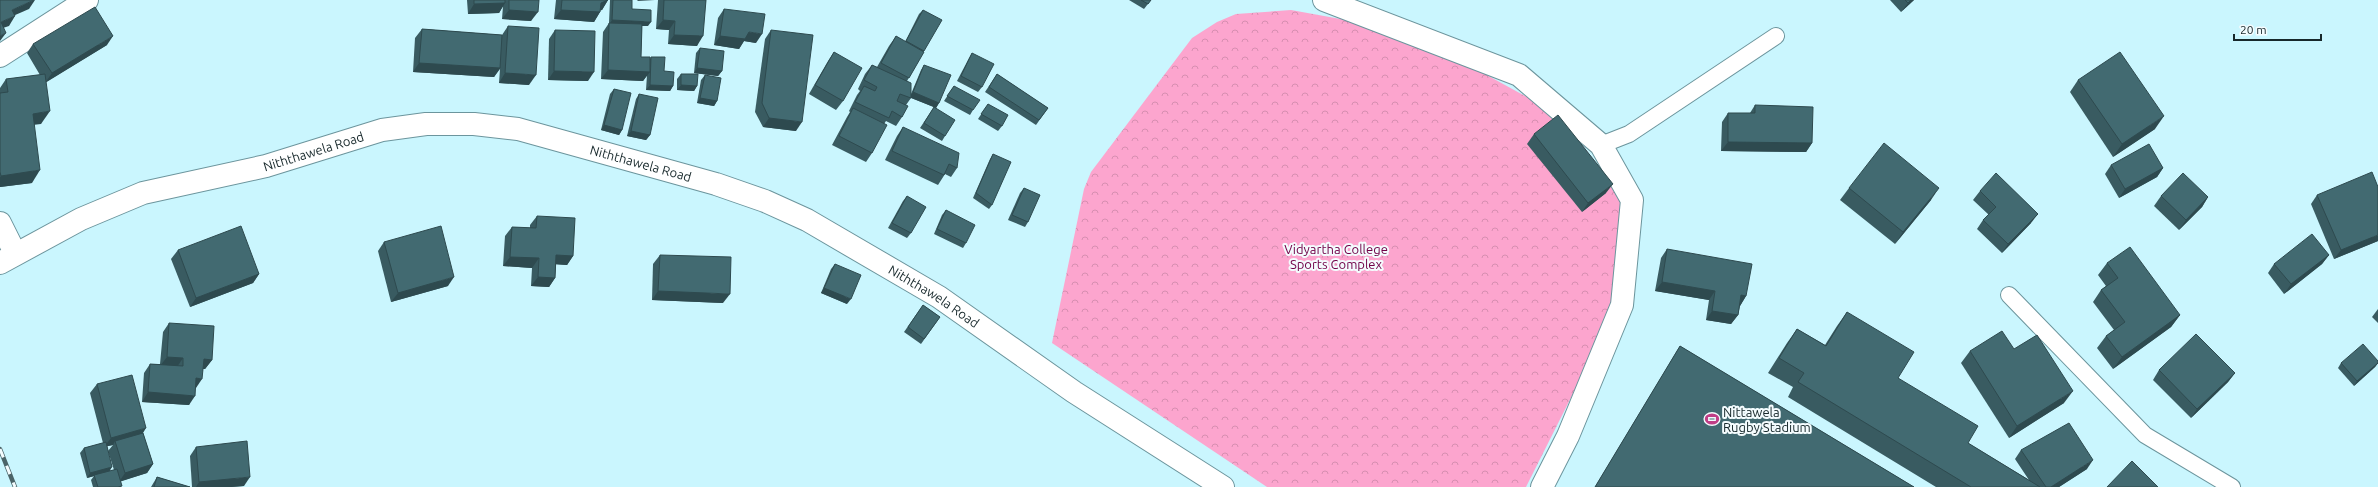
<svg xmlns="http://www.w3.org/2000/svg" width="2378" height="487" viewBox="0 0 2378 487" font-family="Ubuntu,sans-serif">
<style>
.park{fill:url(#park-crowns)}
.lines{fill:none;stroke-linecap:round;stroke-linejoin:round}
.service-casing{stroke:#6c959d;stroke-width:18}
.minor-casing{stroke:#6c959d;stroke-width:24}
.service{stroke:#fff;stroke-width:16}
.minor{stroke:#fff;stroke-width:22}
.rail-casing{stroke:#4b6468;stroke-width:4.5}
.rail{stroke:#f4fcfe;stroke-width:3;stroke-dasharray:9;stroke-linecap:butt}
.wall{fill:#395b61;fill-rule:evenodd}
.shaded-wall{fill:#2e4a4f}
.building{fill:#426a71;stroke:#2e4a4f}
.labels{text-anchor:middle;stroke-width:4;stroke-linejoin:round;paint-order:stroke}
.street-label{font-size:13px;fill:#17282b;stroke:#f4fcfe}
.park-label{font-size:13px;fill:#700047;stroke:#f4fcfe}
.poi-label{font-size:13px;fill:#17282b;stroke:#f4fcfe;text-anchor:start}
</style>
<defs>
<pattern id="park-crowns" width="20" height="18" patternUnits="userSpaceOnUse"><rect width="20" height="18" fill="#fca5ce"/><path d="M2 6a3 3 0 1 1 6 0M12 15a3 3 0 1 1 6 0" fill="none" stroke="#d78eb1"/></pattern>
</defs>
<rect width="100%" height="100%" fill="#caf6fe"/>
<path class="park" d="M1291 10 1346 20 1441 50 1538 103 1583 146 1615 188 1625 207 1620 272 1605 330 1526 487H1267L1052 343 1084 189 1091 172 1192 38 1217 22 1236 14Z"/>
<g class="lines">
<defs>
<g id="service">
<path d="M1601 145 1629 134 1776 36"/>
<path d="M2009 295 2145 435 2232 487"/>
</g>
<g id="minor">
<path d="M1324 0 1519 75 1601 145 1632 200 1622 305 1568 436 1542 487"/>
<path d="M0 56 87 0"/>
<path d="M0 223 15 253"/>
<path id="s1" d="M0 263 81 219 143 193 266 166 382 130 426 124H474L518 129 716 184 765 201 807 220 939 297 1074 392 1223 487"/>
</g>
</defs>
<use href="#service" class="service-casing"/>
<use href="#minor" class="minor-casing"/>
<use href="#service" class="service"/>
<use href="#minor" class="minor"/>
<defs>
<path id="rail" d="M0 449 15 487"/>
</defs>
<use href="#rail" class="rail-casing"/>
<use href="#rail" class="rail"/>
</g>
<g class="wall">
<path d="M467 0H539L531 21 502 19 503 6 499 13 468 14Z"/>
<path d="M556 0H608L602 10H600V12L594 22 554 19Z"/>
<path d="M610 0H632V9L648 26H642L641 57 650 59 651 57 664 71 673 86 670 91 646 90 647 75 643 81 601 79 603 32 609 23Z"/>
<path d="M658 0H706L697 46 668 44 669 30 656 29Z"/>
<path d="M1129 0H1151L1144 9Z"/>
<path d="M1890 0H1914L1901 12Z"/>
<path d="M724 9 756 43 744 41 739 49 714 45 718 18Z"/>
<path d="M923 10 924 51 907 81 911 94 921 70 924 65 939 103 936 108 945 136 942 141 920 128 934 107 911 98 906 105 902 117 896 126 886 121 884 124 872 153 866 162 832 145 847 117 850 112 849 111 857 95 860 91 858 89 865 74 872 65 877 67 889 46 896 36 905 42 919 14Z"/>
<path d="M508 26 529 85 499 83 500 69 494 77 413 72 415 38 422 29 502 35Z"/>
<path d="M555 30 588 81 548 80 549 39Z"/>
<path d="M771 30 796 131 763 127 755 112 765 39Z"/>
<path d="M33 44 107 45 46 82 41 124H34L32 183 0 187V88L6 79 40 75 27 53Z"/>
<path d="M700 48 722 71 718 76 694 73 696 53Z"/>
<path d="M834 52 843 101 836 110 809 94 828 61Z"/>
<path d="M972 53 982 87 978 92 957 81 969 58Z"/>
<path d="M681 74 697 86 694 91 677 90V79Z"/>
<path d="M997 74 1048 108 1036 125 985 92Z"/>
<path d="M705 75 717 101 714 106 697 103 701 80Z"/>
<path d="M2078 80 2155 129 2113 157 2070 92Z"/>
<path d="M954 86 973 110 970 115 944 101Z"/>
<path d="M614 89 622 130 619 135 601 130 610 94Z"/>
<path d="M639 94 650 135 646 140 627 136 636 99Z"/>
<path d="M988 104 1002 126 998 131 978 119Z"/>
<path d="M1755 105 1812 143 1806 152 1721 151 1722 122 1728 113H1750Z"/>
<path d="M903 127 957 168 951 177 945 174 938 185 885 160 897 136Z"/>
<path d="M1534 134 1606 193 1582 212 1527 144Z"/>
<path d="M993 154 992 205 989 209 973 198 990 159Z"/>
<path d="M2111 165 2163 168 2157 177 2119 198 2105 174Z"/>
<path d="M1024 188 1028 222 1025 227 1008 220 1020 193Z"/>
<path d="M1849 188 1931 200 1895 244 1840 200Z"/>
<path d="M1980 191 2031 223 2002 253 1977 229 1983 220 1989 215 1973 200Z"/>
<path d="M2317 195 2378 241 2334 259 2311 204Z"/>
<path d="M907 196 911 233 907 238 888 228 903 201Z"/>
<path d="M2161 196 2208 197 2202 207 2179 230 2154 206Z"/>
<path d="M946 210 966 243 963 248 934 234 942 215Z"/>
<path d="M537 216 573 256 567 265 556 264 555 278 549 287 531 286 532 268 503 266 505 236 512 227 530 228V225Z"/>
<path d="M384 242 448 286 391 302 378 251Z"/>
<path d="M1667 249 1746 296 1740 306 1738 315 1731 324 1706 320 1709 300 1655 291 1661 258Z"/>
<path d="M178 250 259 274 253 283 190 307 171 259Z"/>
<path d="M660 255 723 303 652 300 653 264Z"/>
<path d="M2329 255 2322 264 2284 294 2268 273 2274 264Z"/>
<path d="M2107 263 2180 315 2171 327 2113 369 2097 348 2106 336 2114 330 2093 302 2101 290 2106 286 2098 275Z"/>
<path d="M835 264 847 304 821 293 831 269Z"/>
<path d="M923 305 940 317 921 344 904 332Z"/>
<path d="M2378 309V323L2372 317Z"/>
<path d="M1847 312 1898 378 1968 443 2029 480 2015 459 2021 450 2087 469 2059 487H1936L1788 397 1793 387 1768 373 1787 343 1797 329 1825 345 1837 326Z"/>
<path d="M169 323 212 360 205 369H203L189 405 142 402 144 373 150 364H160L163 332Z"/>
<path d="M1680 346 1914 487H1595Z"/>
<path d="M2014 349 2064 403 2009 438 1961 363 1970 351Z"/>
<path d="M2341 363H2378L2375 367 2354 386 2338 368Z"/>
<path d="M2159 370 2235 373 2228 382 2191 418 2153 380Z"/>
<path d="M97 384 143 433 153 464 147 473 121 481V487H93L91 480 94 476 87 478 80 453 84 448 103 443 90 393ZM113 445 108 451 114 470 110 471 107 446Z"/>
<path d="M196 447 244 486 231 487H192L190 456Z"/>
<path d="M157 477 190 487H151Z"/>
</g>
<g class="shaded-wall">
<path d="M34 0H35L29 9 6 19 12 10Z"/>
<path d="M608 0 602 10 595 12H600L594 22 554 19 561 10 601 3Z"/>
<path d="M638 0H655L637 1Z"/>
<path d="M1911 0H1914L1901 12 1908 3Z"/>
<path d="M505 3 499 13 468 14 474 4Z"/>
<path d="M509 10 538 12 531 21 502 19Z"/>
<path d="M15 16 9 26 0 29 1 22Z"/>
<path d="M612 20 651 22 648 26 609 25Z"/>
<path d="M663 20 675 21 669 30 656 29Z"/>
<path d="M749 32 762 34 756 43 744 41 739 49 714 45 720 36Z"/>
<path d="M6 33 0 41V36Z"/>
<path d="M674 35 703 36 697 46 668 44Z"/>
<path d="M113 36 107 45 45 83 52 73Z"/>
<path d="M419 63 500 68 494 77 413 72Z"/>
<path d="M697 68 722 71 718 76 694 73Z"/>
<path d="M608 70 650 72 643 81 601 79Z"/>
<path d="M554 71 594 72 588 81 548 80Z"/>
<path d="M505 73 536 75 529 85 499 83Z"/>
<path d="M650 85 673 86 670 91 646 90Z"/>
<path d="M681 85 697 86 694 91 677 90Z"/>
<path d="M913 92 939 103 936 108 909 97Z"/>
<path d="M700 98 717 101 714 106 697 103Z"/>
<path d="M50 111 41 124 24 126 33 114Z"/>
<path d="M2164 116 2155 129 2113 157 2122 144Z"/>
<path d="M769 118 802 122 796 131 763 127Z"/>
<path d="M604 125 622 130 619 135 601 130Z"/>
<path d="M631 131 650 135 646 140 627 136Z"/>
<path d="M1728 142 1812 143 1806 152 1721 151Z"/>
<path d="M2163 168 2157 177 2119 198 2125 189Z"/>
<path d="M40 170 32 183 0 187V177L1 176Z"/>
<path d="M1613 184 1606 193 1582 212 1588 203Z"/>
<path d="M1939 188 1931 200 1895 244 1903 232Z"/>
<path d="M2208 197 2202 207 2179 230 2186 220Z"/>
<path d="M2038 214 2031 223 2002 253 2008 244Z"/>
<path d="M2378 235V241L2334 259 2341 250Z"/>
<path d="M556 255 573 256 567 265 550 264Z"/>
<path d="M2329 255 2322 264 2284 294 2291 284Z"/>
<path d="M510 257 539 258 532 268 503 266Z"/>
<path d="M259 274 253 283 190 307 196 298Z"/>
<path d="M454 277 448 286 391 302 398 293Z"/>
<path d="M538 277 555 278 549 287 531 286Z"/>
<path d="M1662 282 1715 291 1709 300 1655 291Z"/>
<path d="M824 288 851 299 847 304 821 293Z"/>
<path d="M658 291 730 294 723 303 652 300Z"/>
<path d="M1741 295 1746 296 1740 306Z"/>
<path d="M1712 311 1738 315 1731 324 1706 320Z"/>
<path d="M2180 315 2171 327 2113 369 2122 357Z"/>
<path d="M167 357 183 358 177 367 160 366Z"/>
<path d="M204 359 212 360 205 369 197 368Z"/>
<path d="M2378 363 2375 367 2354 386 2357 381Z"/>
<path d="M2235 373 2228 382 2191 418 2197 409Z"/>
<path d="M196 378 202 379 196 388Z"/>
<path d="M2073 391 2064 403 2009 438 2017 426Z"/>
<path d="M148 392 195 396 189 405 142 402Z"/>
<path d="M146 428 140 438 115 441 113 445 104 447 111 438Z"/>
<path d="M2093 460 2087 469 2059 487H2051Z"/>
<path d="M153 464 147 473 119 482 125 473Z"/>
<path d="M112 467 109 472 87 478 90 473Z"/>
<path d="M250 477 244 486 231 487H196L199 482Z"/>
</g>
<g class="building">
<path d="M0 0H34L12 10 15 16 1 22 6 33 0 36Z"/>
<path d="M474 0H505V3L474 4Z"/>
<path d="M509 0H539L538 12 509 10Z"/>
<path d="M562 0H608L601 3 600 12 561 10Z"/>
<path d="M613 0H632V9L651 10V22L612 20Z"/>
<path d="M664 0H706L703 36 674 35 675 21 663 20Z"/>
<path d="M1141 0H1151L1148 4Z"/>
<path d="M1905 0H1911L1908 3Z"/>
<path d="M95 7 113 36 52 73 33 44Z"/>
<path d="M724 9 765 14 762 34 749 32 745 39 720 36Z"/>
<path d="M923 10 942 20 924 51 906 41Z"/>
<path d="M609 23 642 24 641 57H650V72L608 70Z"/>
<path d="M508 26 539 28 536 75 505 73Z"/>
<path d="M422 29 502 35 500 68 419 63Z"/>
<path d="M555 30 595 31 594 72 554 71Z"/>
<path d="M771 30 813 35 802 122 769 118 762 103Z"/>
<path d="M896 36 924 52 909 78 881 63Z"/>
<path d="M700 48 724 51 722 71 697 68Z"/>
<path d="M834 52 862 68 843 101 815 85Z"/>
<path d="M2120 52 2164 116 2122 144 2078 80Z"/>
<path d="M972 53 994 64 982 87 961 76Z"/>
<path d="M651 57H665L664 71 674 72 673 86 650 85Z"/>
<path d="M872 65 911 83V98L900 94 897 101 908 106 902 117 892 111 889 118 855 102 864 86 875 91 877 87 864 80Z"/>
<path d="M924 65 951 75 939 103 913 92Z"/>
<path d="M45 74 50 111 33 114 40 170 1 176 0 172V93L8 92 6 79Z"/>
<path d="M681 74H698L697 86 681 85Z"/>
<path d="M997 74 1048 108 1039 120 989 87Z"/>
<path d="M705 75 721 78 717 101 700 98Z"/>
<path d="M954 86 980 100 973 110 947 96Z"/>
<path d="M614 89 631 93 622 130 604 125Z"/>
<path d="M639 94 658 98 650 135 631 131Z"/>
<path d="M988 104 1008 115 1002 126 981 114Z"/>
<path d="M1755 105 1813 107 1812 143 1728 142V113H1755Z"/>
<path d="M934 107 955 120 945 136 924 123Z"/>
<path d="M853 108 887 125 872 153 839 136Z"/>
<path d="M1558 115 1613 184 1588 203 1534 134Z"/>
<path d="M903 127 959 153 957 168 949 164 944 175 892 151Z"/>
<path d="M1884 143 1939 188 1903 232 1849 188Z"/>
<path d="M2149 144 2163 168 2125 189 2111 165Z"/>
<path d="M993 154 1011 162 992 205 976 193Z"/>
<path d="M2372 172 2378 187V235L2341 250 2317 195Z"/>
<path d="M1996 173 2038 214 2008 244 1983 220 1996 207 1980 191Z"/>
<path d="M2183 173 2208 197 2186 220 2161 196Z"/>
<path d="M1024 188 1040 195 1028 222 1012 215Z"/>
<path d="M907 196 926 207 911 233 892 223Z"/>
<path d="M946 210 975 225 966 243 937 229Z"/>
<path d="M537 216 575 218 573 256 556 255 555 278 538 277 539 258 510 257 512 227 536 228Z"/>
<path d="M241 226 259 274 196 298 178 250Z"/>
<path d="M441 226 454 277 398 293 384 242Z"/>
<path d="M2312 234 2329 255 2291 284 2274 264Z"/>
<path d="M2130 247 2180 315 2122 357 2106 336 2125 322 2101 290 2118 278 2107 263Z"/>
<path d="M1667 249 1752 264 1746 296 1741 295 1738 315 1712 311 1715 291 1662 282Z"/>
<path d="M660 255 731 257 730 294 658 291Z"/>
<path d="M835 264 861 275 851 299 824 288Z"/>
<path d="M923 305 940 317 924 339 908 327Z"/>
<path d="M1847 312 1914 352 1898 378 1978 426 1968 443 2040 487H1971L1798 382 1804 373 1779 358 1797 329 1826 346Z"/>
<path d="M169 323 214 326 212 360 204 359 202 379 196 378 195 396 148 392 150 364 183 366V358L167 357Z"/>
<path d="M2002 331 2014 349 2037 335 2073 391 2017 426 1970 351Z"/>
<path d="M2196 334 2235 373 2197 409 2159 370Z"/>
<path d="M2363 344 2378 361V363L2357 381 2341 363Z"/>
<path d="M1680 346 1914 487H1595Z"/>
<path d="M132 375 146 428 111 438 97 384Z"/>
<path d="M2069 423 2093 460 2051 487H2046L2021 450Z"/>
<path d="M143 433 153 464 125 473 115 441Z"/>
<path d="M247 441 250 477 199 482 196 447Z"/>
<path d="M106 442 112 467 90 473 84 448Z"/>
<path d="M2132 461 2158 487H2107Z"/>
<path d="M117 469 122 486 118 487H98L94 475Z"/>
<path d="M157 477 190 487H154Z"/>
</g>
<defs>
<symbol id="stadium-bare" viewBox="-9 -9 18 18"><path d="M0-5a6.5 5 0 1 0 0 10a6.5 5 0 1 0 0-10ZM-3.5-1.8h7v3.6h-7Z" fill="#c03e86" stroke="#f4fcfe" stroke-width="2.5" paint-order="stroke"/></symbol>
</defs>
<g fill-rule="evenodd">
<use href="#stadium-bare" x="1702" y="409" width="20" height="20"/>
</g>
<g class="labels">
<g class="street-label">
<text dy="5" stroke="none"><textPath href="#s1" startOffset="335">Niththawela Road</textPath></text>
<text dy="5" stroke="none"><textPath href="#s1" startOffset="671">Niththawela Road</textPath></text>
<text dy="5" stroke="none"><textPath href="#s1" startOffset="995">Niththawela Road</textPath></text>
</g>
<g class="park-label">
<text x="1336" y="254">Vidyartha College<tspan x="1336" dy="15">Sports Complex</tspan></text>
</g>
<g class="poi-label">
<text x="1723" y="417">Nittawela<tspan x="1723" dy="15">Rugby Stadium</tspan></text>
</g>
</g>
<path d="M2234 34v6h87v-6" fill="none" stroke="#17282b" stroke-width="2"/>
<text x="2240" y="34" font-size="12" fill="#17282b" stroke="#f4fcfe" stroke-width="3" paint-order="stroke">20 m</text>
</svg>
